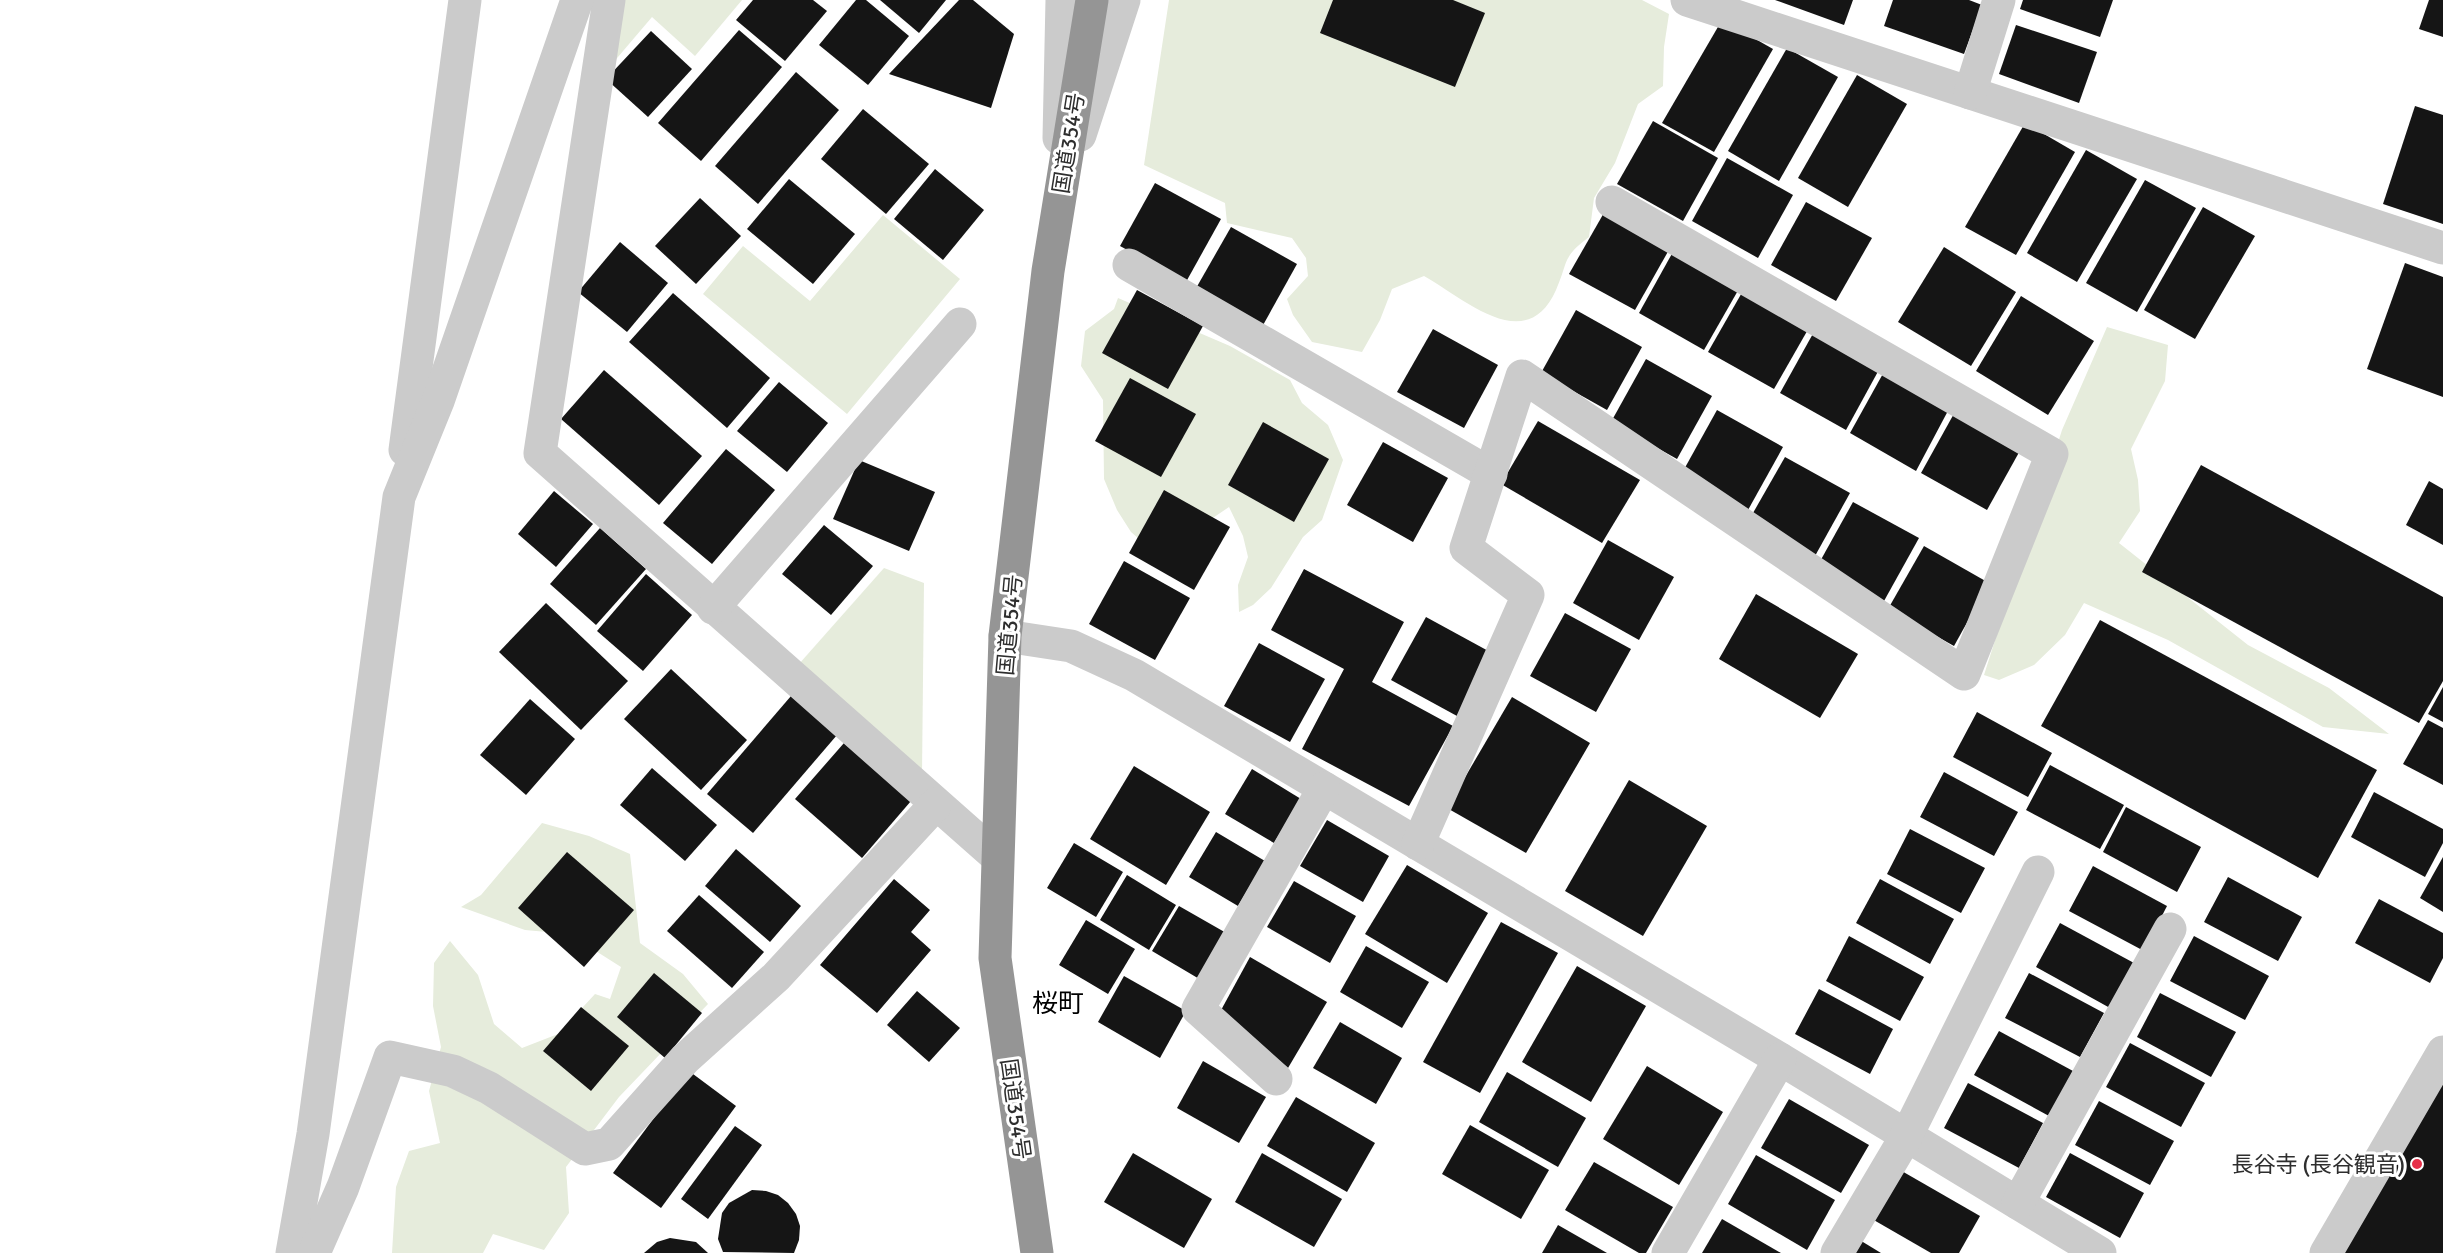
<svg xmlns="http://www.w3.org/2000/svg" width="2443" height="1253" viewBox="0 0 2443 1253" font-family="Signika,'Noto Sans JP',sans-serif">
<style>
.green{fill:#e6ecdc}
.building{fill:#151515}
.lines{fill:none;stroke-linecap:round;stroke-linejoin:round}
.minor{stroke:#cbcbcb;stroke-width:33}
.highway{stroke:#959595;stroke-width:33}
.poi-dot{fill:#e63049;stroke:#fff;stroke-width:2}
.labels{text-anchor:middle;stroke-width:6;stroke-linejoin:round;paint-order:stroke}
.street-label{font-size:22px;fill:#2e2e2e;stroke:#fff}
.poi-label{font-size:22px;fill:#2e2e2e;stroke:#fff;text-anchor:end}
.quarter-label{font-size:26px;fill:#000;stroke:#fff}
</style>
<rect width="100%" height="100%" fill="#fff"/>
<g class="green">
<path d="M624 0H742L695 56 652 17 612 64Z"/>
<path d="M1169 0H1642L1669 14 1664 47 1663 86 1638 104 1615 163 1594 198 1589 237C1561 258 1569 261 1556 290 1526 357 1465 299 1424 276L1392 289 1380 320 1362 352 1312 342 1293 315 1287 299 1308 276 1306 258 1292 238 1227 223 1225 203 1144 165Z"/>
<path d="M883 215 960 279 847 414 703 294 743 246 810 301Z"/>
<path d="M1118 298 1230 346 1290 380 1302 403 1328 425 1343 460 1322 520 1303 537 1271 588 1253 605 1239 612 1238 585 1248 557 1243 536 1229 507 1201 526 1170 566 1131 532 1117 510 1104 479 1103 400 1081 366 1085 331 1114 309Z"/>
<path d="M2107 327 2168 345 2165 381 2131 449 2138 480 2140 511 2119 543 2248 645 2329 688 2389 734 2323 727 2168 640 2084 603 2065 635 2034 665 1999 680 1984 675 2062 430Z"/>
<path d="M884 568 924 583 922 776 799 664Z"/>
<path d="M542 823 589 836 630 854 640 943 683 974 708 1004 619 1097 566 1167 569 1213 544 1250 493 1234 483 1253H392L396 1187 409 1151 440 1143 429 1091 441 1047 433 1006 434 963 450 941 478 975 494 1024 522 1048 558 1034 595 994 610 999 621 967 569 934 525 930 461 907 481 895Z"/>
</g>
<g class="building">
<path d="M753 0H813L827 11 785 61 736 20Z"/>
<path d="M856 0H866L909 36 868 85 819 45Z"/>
<path d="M880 0H946L919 33Z"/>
<path d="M959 0H973L1014 34 991 108 889 74Z"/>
<path d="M1333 0H1453L1485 13 1455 87 1320 33Z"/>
<path d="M1775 0H1853L1844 25Z"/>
<path d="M1893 0H1969L1982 5 1964 54 1884 26Z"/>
<path d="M2023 0H2113L2100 37 2020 9Z"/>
<path d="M2429 0H2443V37L2419 29Z"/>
<path d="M1722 20 1773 49 1714 152 1662 123Z"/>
<path d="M2016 25 2097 52 2079 103 1999 74Z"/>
<path d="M739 30 782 67 701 161 658 123Z"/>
<path d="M651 31 692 69 648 117 606 79Z"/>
<path d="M1787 48 1838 77 1779 181 1728 151Z"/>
<path d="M796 72 839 110 758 204 715 166Z"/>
<path d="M1857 75 1907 104 1848 207 1798 178Z"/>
<path d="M2415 106 2443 115V224L2383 204Z"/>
<path d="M863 109 929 164 886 214 821 159Z"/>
<path d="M1653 121 1718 158 1683 221 1617 184Z"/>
<path d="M2025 123 2075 152 2016 255 1965 227Z"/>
<path d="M2086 150 2137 179 2077 282 2027 253Z"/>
<path d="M1727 158 1793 195 1758 258 1692 221Z"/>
<path d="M935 169 984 210 943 260 894 219Z"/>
<path d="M789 179 855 234 813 284 747 229Z"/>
<path d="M2145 180 2196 208 2137 312 2086 283Z"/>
<path d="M1155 183 1221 219 1186 282 1120 246Z"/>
<path d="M700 198 741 236 696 284 655 246Z"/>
<path d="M1806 202 1872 238 1836 301 1771 265Z"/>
<path d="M2203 207 2255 236 2195 339 2144 310Z"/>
<path d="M1605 211 1670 248 1635 310 1569 274Z"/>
<path d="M1231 227 1297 264 1262 327 1195 290Z"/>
<path d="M620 242 668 283 627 332 578 292Z"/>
<path d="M1944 247 2016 292 1971 366 1898 322Z"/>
<path d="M1674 250 1740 287 1704 350 1639 313Z"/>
<path d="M2405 263 2443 277V397L2367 369Z"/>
<path d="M1744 289 1810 326 1774 389 1708 352Z"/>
<path d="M1137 290 1203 326 1168 389 1102 353Z"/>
<path d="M673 293 770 378 727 428 629 342Z"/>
<path d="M2021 296 2094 341 2048 415 1976 371Z"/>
<path d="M1576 310 1642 347 1607 410 1541 373Z"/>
<path d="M1433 329 1498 365 1464 428 1397 392Z"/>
<path d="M1815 330 1881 366 1846 430 1780 393Z"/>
<path d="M1646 359 1712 396 1677 459 1611 422Z"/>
<path d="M604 370 702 456 659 505 561 419Z"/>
<path d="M1885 370 1950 407 1916 471 1850 433Z"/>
<path d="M1130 378 1196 414 1161 477 1095 441Z"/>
<path d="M779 382 828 423 787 472 737 431Z"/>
<path d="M1717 410 1783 447 1748 510 1682 473Z"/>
<path d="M1956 410 2022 447 1987 510 1921 473Z"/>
<path d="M1538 421 1640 480 1602 543 1501 484Z"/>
<path d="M1263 422 1329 459 1294 522 1228 485Z"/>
<path d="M1383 442 1448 478 1413 542 1347 505Z"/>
<path d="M726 449 775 490 712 564 663 523Z"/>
<path d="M1785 457 1850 493 1815 556 1749 520Z"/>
<path d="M859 460 935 492 909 551 833 519Z"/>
<path d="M2201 465 2443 597V681L2419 723 2142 572Z"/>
<path d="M2429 481 2443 489V545L2406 525Z"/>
<path d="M1164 490 1230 527 1194 590 1129 553Z"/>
<path d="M554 491 593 524 556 567 518 534Z"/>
<path d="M1853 502 1919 538 1884 601 1818 565Z"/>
<path d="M824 525 873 566 831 615 782 574Z"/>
<path d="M600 528 646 569 596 625 550 584Z"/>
<path d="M1608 540 1674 577 1639 640 1573 603Z"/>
<path d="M1924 546 1989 583 1954 646 1888 609Z"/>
<path d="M1124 561 1190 598 1155 660 1089 624Z"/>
<path d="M1304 569 1404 622 1372 682 1453 726 1409 806 1302 749 1344 669 1271 630Z"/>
<path d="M646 574 692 615 643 671 597 631Z"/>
<path d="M1756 594 1858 654 1820 718 1719 659Z"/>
<path d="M546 603 628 681 581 730 499 652Z"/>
<path d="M1565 613 1631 649 1596 712 1530 676Z"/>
<path d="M1426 617 1492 653 1457 716 1391 680Z"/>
<path d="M2100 620 2377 770 2318 878 2041 726Z"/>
<path d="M1259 643 1325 679 1290 742 1224 706Z"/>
<path d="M671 669 747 740 701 790 624 719Z"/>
<path d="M2443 687V722L2428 714Z"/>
<path d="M791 696 837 735 753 833 707 794Z"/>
<path d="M1512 697 1590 743 1526 853 1447 808Z"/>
<path d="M530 699 575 739 526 795 480 755Z"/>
<path d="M1977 712 2052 753 2028 797 1953 757Z"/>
<path d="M2428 720 2443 728V785L2403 764Z"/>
<path d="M844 743 911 801 862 858 795 799Z"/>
<path d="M2050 765 2124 805 2100 849 2026 810Z"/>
<path d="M1134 766 1210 812 1166 885 1090 839Z"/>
<path d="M652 768 717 825 685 861 620 805Z"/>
<path d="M1252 769 1301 799 1274 843 1225 814Z"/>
<path d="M1944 772 2018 812 1994 856 1920 817Z"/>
<path d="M1629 780 1707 826 1643 936 1565 891Z"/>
<path d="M2374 792 2443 829V843L2425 877 2351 837Z"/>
<path d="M2126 807 2201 847 2177 892 2103 852Z"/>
<path d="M1327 820 1389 856 1363 902 1300 866Z"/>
<path d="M1910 829 1985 868 1961 913 1887 874Z"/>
<path d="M1216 832 1265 861 1238 906 1189 877Z"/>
<path d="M1074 843 1123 872 1096 917 1047 888Z"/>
<path d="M736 849 801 906 770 942 705 886Z"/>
<path d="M567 852 634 910 584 967 518 908Z"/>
<path d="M2443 857V912L2420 898Z"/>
<path d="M1407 865 1488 913 1447 983 1365 934Z"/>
<path d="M2093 866 2167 906 2144 951 2069 911Z"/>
<path d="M1127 875 1176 905 1149 950 1100 920Z"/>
<path d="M2228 877 2302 917 2278 961 2204 922Z"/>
<path d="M894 879 930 910 911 932 931 950 877 1013 820 965Z"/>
<path d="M1880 879 1954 919 1930 964 1856 923Z"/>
<path d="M1294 881 1356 916 1330 963 1267 927Z"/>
<path d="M699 895 764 952 732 988 667 931Z"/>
<path d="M2379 899 2443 933V958L2430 983 2355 943Z"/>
<path d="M1179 906 1228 934 1201 980 1152 951Z"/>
<path d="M1086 920 1135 949 1108 994 1059 965Z"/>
<path d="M1501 922 1558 953 1480 1093 1423 1062Z"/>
<path d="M2060 923 2134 963 2110 1008 2036 967Z"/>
<path d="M1849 936 1924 977 1900 1021 1826 981Z"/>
<path d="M2194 936 2269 976 2245 1020 2170 981Z"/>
<path d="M1366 946 1429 982 1402 1028 1340 992Z"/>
<path d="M1250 957 1327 1002 1288 1068 1220 1012Z"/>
<path d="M1577 966 1646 1006 1591 1102 1522 1062Z"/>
<path d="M654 973 702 1013 665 1058 617 1017Z"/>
<path d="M2029 973 2104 1013 2080 1057 2005 1018Z"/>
<path d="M1124 976 1186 1011 1160 1058 1098 1022Z"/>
<path d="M1819 989 1893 1029 1870 1074 1795 1034Z"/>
<path d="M917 991 960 1028 929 1062 887 1025Z"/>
<path d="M2160 993 2236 1032 2211 1077 2137 1037Z"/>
<path d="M581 1007 629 1046 591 1091 543 1051Z"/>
<path d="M1340 1022 1402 1058 1376 1104 1313 1068Z"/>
<path d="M1999 1031 2073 1071 2049 1116 1974 1075Z"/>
<path d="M2130 1043 2205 1083 2181 1127 2106 1087Z"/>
<path d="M1203 1061 1266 1097 1239 1143 1177 1108Z"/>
<path d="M1647 1066 1723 1112 1679 1185 1603 1139Z"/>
<path d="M689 1071 736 1106 661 1208 613 1173Z"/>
<path d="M1507 1072 1586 1118 1558 1167 1479 1122Z"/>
<path d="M2443 1075V1253H2340Z"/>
<path d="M1968 1083 2043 1123 2019 1168 1944 1128Z"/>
<path d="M1296 1097 1375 1143 1347 1192 1267 1146Z"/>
<path d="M1789 1099 1869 1145 1841 1193 1761 1148Z"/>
<path d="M2099 1101 2174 1141 2150 1185 2075 1145Z"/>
<path d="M1470 1125 1549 1170 1521 1219 1442 1174Z"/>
<path d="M735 1126 762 1145 708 1219 681 1199Z"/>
<path d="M1133 1153 1212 1199 1184 1248 1104 1202Z"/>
<path d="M1262 1153 1342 1199 1314 1247 1235 1202Z"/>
<path d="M2070 1153 2144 1193 2120 1238 2046 1197Z"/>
<path d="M1756 1155 1835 1200 1807 1250 1728 1204Z"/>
<path d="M1594 1162 1673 1207 1646 1253H1639L1565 1210Z"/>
<path d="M1900 1170 1980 1216 1959 1253H1931L1872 1219Z"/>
<path d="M752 1190 766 1191 778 1195 788 1203 796 1214 800 1226 799 1240 794 1253 723 1252 718 1239 722 1213 729 1203Z"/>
<path d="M1722 1219 1781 1253H1702Z"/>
<path d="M1558 1225 1607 1253H1542Z"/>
<path d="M670 1238 696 1242 708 1253H644L657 1242Z"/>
<path d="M1858 1239 1881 1253H1850Z"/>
</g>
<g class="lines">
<g class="minor">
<path d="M609 0 540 453 997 857"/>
<path d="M1687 0 2443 248"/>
<path d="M1970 93 1999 0"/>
<path d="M1080 135 1124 0"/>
<path d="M1059 138 1062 0"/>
<path d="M1129 265 1491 474"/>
<path d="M405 450 465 0"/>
<path d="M713 608 960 324"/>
<path d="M1005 636 1071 646 1134 675 1780 1059 2100 1253"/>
<path d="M1418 844 1528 595 1466 548 1522 376 1964 674 2052 454 1612 202"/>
<path d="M1276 1079 1198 1009 1324 788"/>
<path d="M2018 1203 2170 929"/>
<path d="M292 1253 313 1134 399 497 438 401 577 0"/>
<path d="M314 1253 343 1187 390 1057 453 1071 489 1088 585 1149 609 1144 685 1059 776 977 936 804"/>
<path d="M1668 1253 1780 1059"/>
<path d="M1837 1253 1907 1135 2038 872"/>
<path d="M2326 1253 2443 1052"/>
</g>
<path class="highway" d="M1037 1253 995 958 1005 636 1048 271 1092 0"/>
</g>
<circle class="poi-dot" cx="2417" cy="1164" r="6"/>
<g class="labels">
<g class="street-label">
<text transform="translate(1068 143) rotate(-81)" y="8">国道354号</text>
<text transform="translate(1009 625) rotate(-85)" y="8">国道354号</text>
<text transform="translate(1016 1109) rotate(82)" y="8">国道354号</text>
</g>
<g class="poi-label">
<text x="2405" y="1172">長谷寺 (長谷観音)</text>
</g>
<g class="quarter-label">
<text x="1058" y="1012">桜町</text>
</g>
</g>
</svg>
